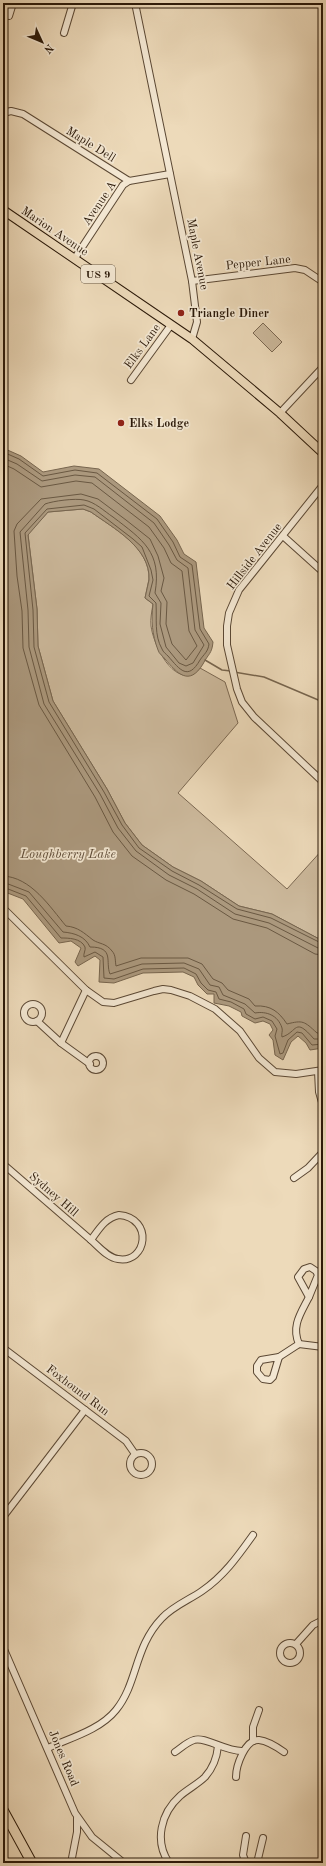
<svg xmlns="http://www.w3.org/2000/svg" width="326" height="1866" viewBox="0 0 326 1866" font-family="'Old Standard TT',serif">
<style>
.green{fill:#ccb99c;stroke:#7b6852}
.water{fill:#ab987d;stroke:#77654e}
.lines{fill:none;stroke-linecap:round;stroke-linejoin:round}
.shore{stroke:#6a5842;stroke-width:1}
.stream{stroke:#77654e;stroke-width:1.5}
.minor-casing{stroke:#5b4834;stroke-width:8}
.major-casing{stroke:#2a1808;stroke-width:10}
.highway-casing{stroke:#2a1808;stroke-width:11}
.minor{stroke:#f3e7d2;stroke-width:6}
.major{stroke:#eddaba;stroke-width:8}
.highway{stroke:#eddaba;stroke-width:9}
.poi-dot{fill:#8f2418;stroke:#f3e7d2;stroke-width:1.5}
.labels{text-anchor:middle;stroke-width:3.5;stroke-linejoin:round;paint-order:stroke}
.shield{fill:#f3e7d2;stroke:#665645;stroke-width:1}
.shield-label{font-size:11px;font-weight:bold;fill:#2a1808}
.street-label{font-size:12px;fill:#2a1808;stroke:#f3e7d2}
.poi-label{font-size:12px;font-weight:bold;fill:#2a1808;stroke:#f3e7d2;text-anchor:start}
.water-label{font-size:13px;font-style:italic;fill:#5e4b37;stroke:#f3e7d2}
</style>
<rect width="100%" height="100%" fill="#eddaba"/>
<filter id="stains"><feTurbulence type="fractalNoise" baseFrequency=".005" numOctaves="4"/><feColorMatrix values="0 0 0 0 .2 0 0 0 0 .09 0 0 0 0 .02 0 0 0 .5 -.17"/></filter>
<radialGradient id="worn" r=".72"><stop offset=".6" stop-color="#630" stop-opacity="0"/><stop offset="1" stop-color="#630" stop-opacity=".3"/></radialGradient>
<g class="green">
<path d="M263 323 282 342 272 352 253 333Z"/>
<path d="M83 509 91 512C113 528 150 547 149 579 148 585 146 592 145 598L153 604C152 611 150 619 151 626 153 642 169 679 190 675 194 675 197 671 200 668L225 682 238 723 178 793 287 889 323 849V941L272 914 239 906 201 881 173 867 142 845 125 823 107 789 53 701 38 646 37 609 28 534 48 512Z"/>
</g>
<path class="water" d="M3 448 21 456 43 472 74 466 99 469 160 516 177 540 184 554 196 562 204 628 213 642C212 654 208 654 203 664 189 687 177 673 165 659 163 656 159 654 158 650 152 634 151 621 153 604L145 598C146 592 148 586 149 580 151 548 113 528 91 512L83 509 48 512 28 535 37 609 38 646 53 701 107 789 125 823 142 845 173 867 201 881 239 906 272 914 323 941V1048L310 1050 306 1043 298 1036 291 1042 283 1060 275 1055 273 1040 269 1035 273 1030 270 1024 263 1021 255 1023 242 1016 241 1012 229 1006 214 1003V994H207L198 985 194 977 183 972 143 973 114 983 99 982 100 960 95 956 78 966 75 962 81 948 71 941 59 943 23 899 5 892 3 888Z"/>
<g class="lines">
<g class="shore">
<path d="M3 452 19 459 43 476 75 470 97 473 157 519 173 542 180 557 192 565 200 629 209 644C208 652 204 654 200 660 188 681 180 670 168 656 166 654 163 652 162 649 154 635 157 619 156 603L149 596 153 580 151 570 142 547 133 539 94 509 84 505 47 509 25 533 33 610 34 647 49 702 104 792 122 825 139 848 172 871 199 885 237 909 271 918 323 944"/>
<path d="M3 458 17 464 42 481 75 475 95 477 154 523 169 545 177 560 188 568 195 630 204 645 193 663 186 666 179 663 166 647 160 624 161 603 155 593C162 552 143 540 113 517 104 511 95 502 84 500 75 498 53 501 45 504L20 532 28 610 29 647 44 704 100 794 118 828 136 851 169 875 197 889 235 914 269 923 318 948 323 949"/>
<path d="M3 464 14 469 41 487 76 481 92 483 149 527 164 548 171 563 182 571 189 631 197 646 186 660 172 644 168 631 166 624 167 602 161 591 164 578 158 556 150 539 126 520 98 499 81 494 41 499 17 524 14 531 17 576 22 611 23 648 39 705 95 797 113 832 132 856 166 880 194 894 233 919 267 928 315 954 323 955"/>
<path d="M3 876C31 877 50 907 66 926 78 927 84 933 93 940 99 944 106 943 112 951 116 955 115 961 116 966L141 958H188L202 964 213 979 222 983 228 990 249 999 255 1006C271 1005 279 1012 287 1024 303 1020 304 1021 317 1033H323"/>
<path d="M3 882 29 892 63 932C74 933 85 936 90 947 115 947 105 962 110 974L142 964 184 963 199 969 210 985 219 987 223 995 245 1004 255 1013C266 1011 278 1015 282 1028 283 1031 281 1034 282 1037 298 1032 294 1016 314 1039H323"/>
<path d="M3 887 26 896 61 938C68 938 81 938 85 947 86 950 83 954 84 957L95 952 103 957 104 978 114 979 143 969 184 968 196 974 201 983 208 990 216 992 219 999 231 1002 244 1009 246 1014 255 1019 263 1017 272 1021 277 1029 275 1036 280 1054 283 1053 288 1040 297 1032 302 1033 312 1045 323 1044"/>
</g>
<g class="stream">
<path d="M205 660 222 670 231 671"/>
<path d="M234 672 264 677 323 702"/>
</g>
<defs>
<g id="minor">
<path d="M135 3 192 281 197 322 192 339"/>
<path d="M9 16 13 3"/>
<path d="M64 33 73 3"/>
<path d="M3 113 11 111 23 114 129 181 170 174"/>
<path d="M75 258 123 185 129 181"/>
<path d="M192 281 295 268 305 270 323 282"/>
<path d="M131 380 171 325"/>
<path d="M280 413 323 367"/>
<path d="M323 485 239 590 229 613 227 626V645L237 689 242 702 254 717 323 782"/>
<path d="M283 536 323 572"/>
<path d="M3 908 86 990 103 1002 114 1003 154 991 163 989 171 990 190 996 215 1009 240 1031 259 1058 275 1072 296 1074 323 1070"/>
<circle cx="33" cy="1013" r="9"/>
<path d="M37 1021 61 1043 90 1064"/>
<path d="M61 1043 86 990"/>
<circle cx="96" cy="1063" r="7"/>
<path d="M318 1071 319 1092 323 1106"/>
<path d="M3 1164 91 1240"/>
<path d="M294 1178 308 1168 323 1152"/>
<path d="M119 1215C154 1218 147 1264 118 1259 108 1258 99 1247 91 1240 99 1229 105 1218 119 1215Z"/>
<path d="M310 1267 316 1271 318 1275 309 1297 298 1277 304 1269Z"/>
<path d="M299 1344C291 1326 301 1313 309 1297"/>
<path d="M299 1344 323 1347"/>
<path d="M3 1348 126 1441 135 1454"/>
<path d="M279 1357 273 1377 270 1380 263 1379 257 1372V1366L261 1360Z"/>
<path d="M279 1357 299 1344"/>
<circle cx="141" cy="1464" r="11"/>
<path d="M3 1517 85 1410"/>
<circle cx="290" cy="1653" r="10"/>
<path d="M296 1644 313 1625 323 1620"/>
<path d="M3 1647 75 1813 92 1837 124 1863"/>
<path d="M253 1741V1727L259 1710"/>
<path d="M48 1748C70 1738 100 1730 116 1710 138 1683 134 1647 162 1618 173 1606 189 1600 202 1591 224 1576 238 1556 253 1535"/>
<path d="M175 1752C181 1748 187 1742 194 1740 205 1736 226 1752 243 1751"/>
<path d="M236 1777C236 1766 245 1739 259 1740 268 1741 277 1747 284 1752"/>
<path d="M71 1863 77 1832V1818"/>
<path d="M169 1863C154 1841 161 1813 180 1796 188 1789 198 1784 205 1777 213 1768 217 1757 218 1746"/>
<path d="M246 1863 243 1855 246 1836"/>
<path d="M257 1863 263 1838"/>
</g>
<path id="major" d="M3 210 192 339 280 413 323 453"/>
<path id="highway" d="M3 1810 32 1863"/>
</defs>
<use href="#minor" class="minor-casing"/>
<use href="#major" class="major-casing"/>
<use href="#highway" class="highway-casing"/>
<use href="#minor" class="minor"/>
<use href="#major" class="major"/>
<use href="#highway" class="highway"/>
</g>
<g class="poi-dot">
<circle cx="181" cy="313" r="4"/>
<circle cx="121" cy="423" r="4"/>
</g>
<g class="labels">
<rect class="shield" x="81" y="265" width="34" height="18" rx="3"/>
<g class="shield-label">
<text x="98" y="278">US 9</text>
</g>
<g class="street-label">
<text transform="translate(91 144) rotate(32)" y="4">Maple Dell</text>
<text transform="translate(99 203) rotate(-56)" y="4">Avenue A</text>
<text transform="translate(55 231) rotate(34)" y="4">Marion Avenue</text>
<text transform="translate(198 254) rotate(79)" y="4">Maple Avenue</text>
<text transform="translate(258 262) rotate(-6)" y="4">Pepper Lane</text>
<text transform="translate(142 346) rotate(-54)" y="4">Elks Lane</text>
<text transform="translate(254 556) rotate(-52)" y="4">Hillside Avenue</text>
<text transform="translate(54 1194) rotate(41)" y="4">Sydney Hill</text>
<text transform="translate(78 1390) rotate(37)" y="4">Foxhound Run</text>
<text transform="translate(64 1758) rotate(67)" y="4">Jones Road</text>
</g>
<g class="poi-label">
<text x="189" y="317">Triangle Diner</text>
<text x="129" y="427">Elks Lodge</text>
</g>
<g class="water-label">
<text x="68" y="858">Loughberry Lake</text>
</g>
</g>
<rect width="326" height="1866" fill="none" stroke="#eddaba" stroke-width="16"/>
<rect x="4" y="4" width="318" height="1858" fill="none" stroke="#2a1808" stroke-width="2"/>
<rect x="8" y="8" width="310" height="1850" fill="none" stroke="#2a1808"/>
<g transform="translate(42 42) rotate(134)" stroke="#f3e7d2" stroke-width="3" paint-order="stroke">
<path d="M0-3L7 15L0 10L-7 15Z" fill="#2a1808"/>
<text y="-6" font-size="11" font-weight="bold" text-anchor="middle" fill="#2a1808">N</text>
</g>
<rect width="100%" height="100%" filter="url(#stains)"/>
<rect width="100%" height="100%" fill="url(#worn)"/>
</svg>
